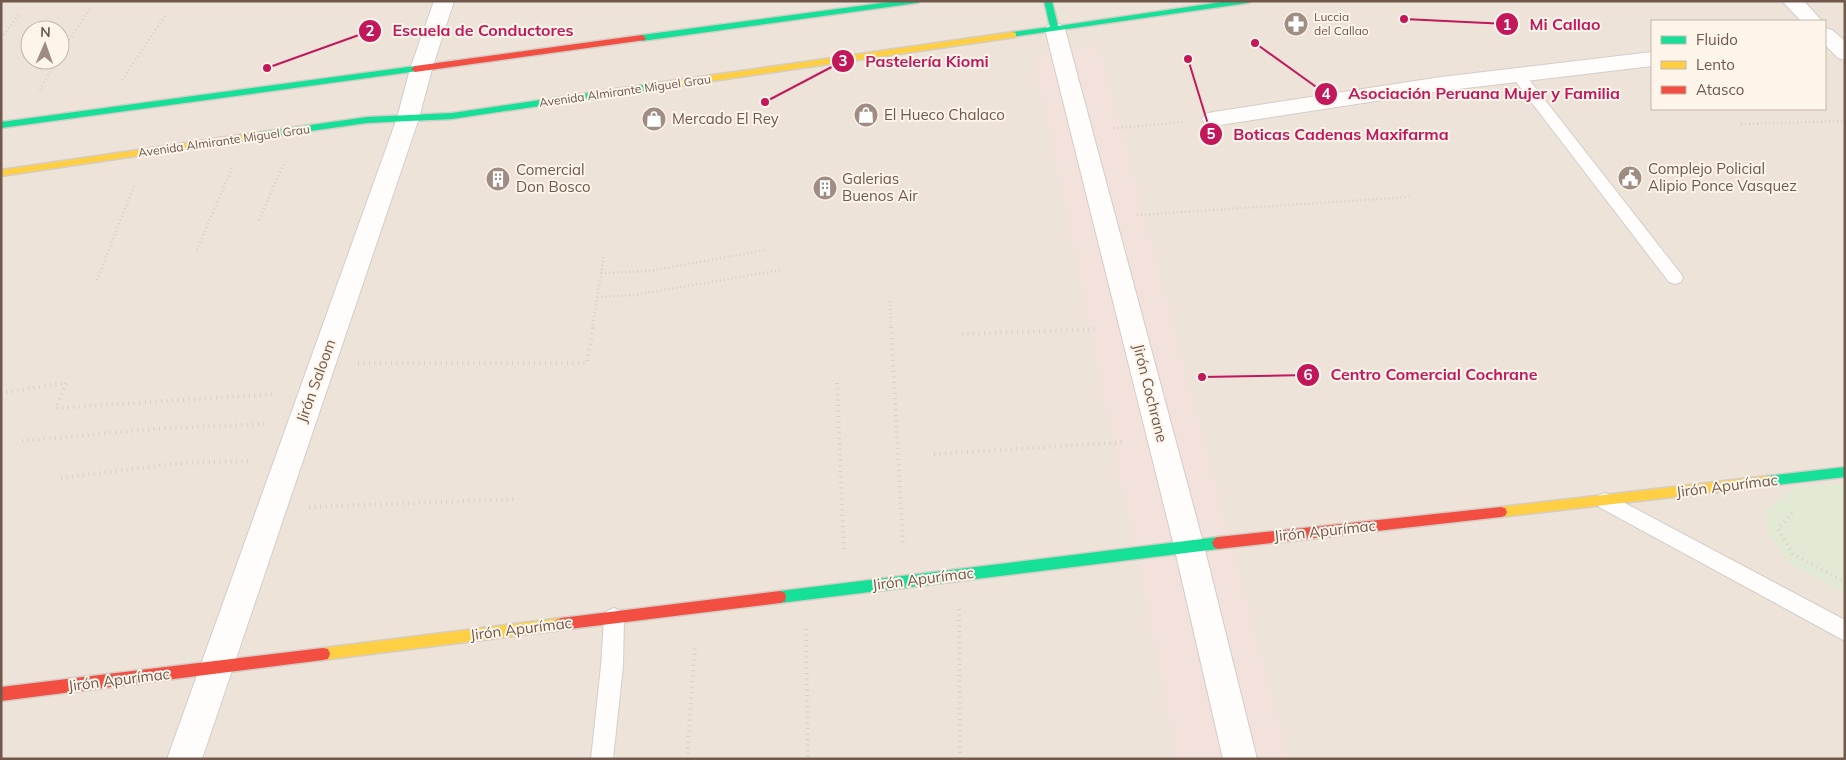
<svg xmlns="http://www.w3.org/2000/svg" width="1846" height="760" viewBox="0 0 1846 760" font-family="Mulish,sans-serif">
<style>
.residential{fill:#eee3d8;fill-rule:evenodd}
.commercial{fill:#f2e2db}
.green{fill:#e2ead6}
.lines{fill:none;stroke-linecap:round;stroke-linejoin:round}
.lane-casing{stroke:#d4cdc8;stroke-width:2}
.street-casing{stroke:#d4cdc8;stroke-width:2}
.fast-casing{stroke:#d4cdc6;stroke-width:3}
.slow-casing{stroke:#d4cdc6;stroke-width:3}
.jam-casing{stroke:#d4cdc6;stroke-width:3}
.path-far1{stroke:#d6d0cb;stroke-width:2.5;stroke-dasharray:1 3;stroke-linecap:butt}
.path{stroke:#d6d0cb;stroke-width:4;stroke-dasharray:1 4.5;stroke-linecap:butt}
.lane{fill:#fefdfc;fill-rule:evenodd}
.street{fill:#fefdfc;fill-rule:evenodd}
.fast{fill:#16e098;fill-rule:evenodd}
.slow{fill:#ffcf43;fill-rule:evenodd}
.jam{fill:#f24e42;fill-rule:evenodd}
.labels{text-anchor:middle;stroke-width:4;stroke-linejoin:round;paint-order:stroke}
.far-poi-label{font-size:12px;fill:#70584d;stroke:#fdf5ea;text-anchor:start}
.far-street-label{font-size:12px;fill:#70584d;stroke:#fdf5ea}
.poi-label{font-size:15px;fill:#70584d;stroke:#fdf5ea;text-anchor:start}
.street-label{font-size:15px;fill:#70584d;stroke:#fdf5ea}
.leader{fill:none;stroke:#c2185b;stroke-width:2}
.callout-dot{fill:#c2185b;stroke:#fdf5ea;stroke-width:2}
.mark-label{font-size:15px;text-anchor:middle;font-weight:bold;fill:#fff}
.callout-label{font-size:16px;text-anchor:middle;font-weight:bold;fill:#c2185b;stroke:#fdf5ea;stroke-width:4;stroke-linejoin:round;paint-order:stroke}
</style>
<rect width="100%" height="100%" fill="#f5f0ea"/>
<path class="residential" d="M1 1H1845V759H1ZM1652 21H1825V109H1652ZM30 30H60V60H30Z"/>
<path class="commercial" d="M1099 46 1289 759H1178L1034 57Z"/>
<path class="green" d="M1845 483V594L1789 563 1769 535 1766 511 1778 500 1796 487Z"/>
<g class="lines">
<defs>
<g id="lane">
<path d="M1518 71 1523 72 1681 274 1683 278 1681 282 1675 284 1669 282 1513 78 1511 75 1513 72Z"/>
<path d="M1606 493 1845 620V641L1599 507 1597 501 1599 495Z"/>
<path d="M614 608 621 611 624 618 623 666 613 759H591L601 666 604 618 607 611Z"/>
</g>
<g id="street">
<path d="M434 1H454L432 69 419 118 202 759H167L397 118 410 69Z"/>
<path d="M1782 1H1804L1822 21H1801Z"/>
<path d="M1055 23 1062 25 1065 29 1204 546 1257 759H1223L1174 546 1045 29 1048 25Z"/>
<path d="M1825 28 1832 30 1845 41V60L1838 58 1825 45Z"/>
<path d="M1652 52V66L1441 91 1213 126 1205 124 1202 119 1205 114 1213 112 1441 77Z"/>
</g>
<g id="fast">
<path d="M897 1H921L917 3 642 41 638 38 642 35Z"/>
<path d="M1044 1H1052L1058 26 1229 1H1252L1248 3 1010 37V33L1013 32 1050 27Z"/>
<path d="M415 66 418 67V71L1 128V122Z"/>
<path d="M657 83 661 86 660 88 452 119 367 123 261 138 256 135 261 132 367 117 452 113Z"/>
<path d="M1845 467V477L1768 486 1764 485 1762 481 1764 477 1768 476Z"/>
<path d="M1218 537 1222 539 1224 543 1222 547 1218 549 780 603 775 601 774 597 775 593 780 591Z"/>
</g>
<g id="slow">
<path d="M1013 32 1016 33V37L657 89 653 86 657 83Z"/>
<path d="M261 132 264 133V137L1 176V170Z"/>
<path d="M1768 476 1772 477 1774 481 1772 485 1768 486 1501 517 1497 516 1495 512 1497 508 1501 507Z"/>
<path d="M561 618 566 620 568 624 566 628 561 630 323 660 318 659 316 654 318 649 323 648Z"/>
</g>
<g id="jam">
<path d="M642 35 646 38 645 40 415 72 411 69 415 66Z"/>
<path d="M1501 507 1505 508 1507 512 1505 516 1501 517 1218 549 1214 547 1212 543 1214 539 1218 537Z"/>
<path d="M780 591 785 593 786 597 785 601 780 603 561 630 556 628 554 624 556 620 561 618Z"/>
<path d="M323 648 328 649 330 654 328 659 323 660 1 701V687Z"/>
</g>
</defs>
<use href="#lane" class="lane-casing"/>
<use href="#street" class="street-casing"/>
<use href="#fast" class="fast-casing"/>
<use href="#slow" class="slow-casing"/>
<use href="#jam" class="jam-casing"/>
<g class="path-far1">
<path d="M1 38 19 15"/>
<path d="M60 53 90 9"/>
<path d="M122 80 166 14"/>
<path d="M40 90 56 60"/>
<path d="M1741 124 1845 121"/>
<path d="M1114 128 1185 122"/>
<path d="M1137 215 1409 197"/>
<path d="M259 220 285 161"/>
<path d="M197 250 232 168"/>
<path d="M601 273 649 271 765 250"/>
<path d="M97 280 135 183"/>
<path d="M597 297 634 295 781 270"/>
<path d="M890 301 891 329"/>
<path d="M592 329 604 256"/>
</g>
<g class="path">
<path d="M891 327 903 545"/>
<path d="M962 334 1099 329"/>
<path d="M358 363H587L593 327"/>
<path d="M837 383 844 552"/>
<path d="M1 393 66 383 56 408 276 394"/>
<path d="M22 441 166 428 266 424"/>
<path d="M934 454 1126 442"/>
<path d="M61 478 181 463 252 461"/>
<path d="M309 507 516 499"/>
<path d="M1792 513 1778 529 1793 554 1845 582"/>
<path d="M959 609 960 759"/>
<path d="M806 629 808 759"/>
<path d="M687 759 695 645"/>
</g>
<use href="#lane" class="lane"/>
<use href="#street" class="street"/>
<use href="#fast" class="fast"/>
<use href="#slow" class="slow"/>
<use href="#jam" class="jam"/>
</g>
<defs>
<symbol id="pharmacy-disc" viewBox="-11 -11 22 22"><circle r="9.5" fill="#9f8d84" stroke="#fdf5ea"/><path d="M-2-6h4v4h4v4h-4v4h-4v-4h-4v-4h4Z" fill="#fff"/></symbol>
<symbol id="shop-disc" viewBox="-11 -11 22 22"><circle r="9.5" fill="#9f8d84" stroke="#fdf5ea"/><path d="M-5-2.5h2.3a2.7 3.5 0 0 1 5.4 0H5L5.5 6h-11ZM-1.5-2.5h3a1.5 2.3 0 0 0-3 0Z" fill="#fff"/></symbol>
<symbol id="civic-disc" viewBox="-11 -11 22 22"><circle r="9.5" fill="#9f8d84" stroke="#fdf5ea"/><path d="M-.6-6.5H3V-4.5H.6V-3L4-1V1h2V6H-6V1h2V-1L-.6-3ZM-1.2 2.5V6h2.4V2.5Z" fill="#fff"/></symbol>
<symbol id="building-disc" viewBox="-11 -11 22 22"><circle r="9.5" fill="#9f8d84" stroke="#fdf5ea"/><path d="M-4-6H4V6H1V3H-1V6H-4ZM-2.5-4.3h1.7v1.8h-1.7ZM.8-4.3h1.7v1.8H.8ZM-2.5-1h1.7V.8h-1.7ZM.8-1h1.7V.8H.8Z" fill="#fff"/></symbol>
</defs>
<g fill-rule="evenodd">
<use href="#pharmacy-disc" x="1282" y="10" width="28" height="28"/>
<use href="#shop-disc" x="852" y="101" width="28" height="28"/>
<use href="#shop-disc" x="640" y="105" width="28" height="28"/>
<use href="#civic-disc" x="1616" y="164" width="28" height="28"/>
<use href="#building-disc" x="484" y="165" width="28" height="28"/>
<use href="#building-disc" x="811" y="174" width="28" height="28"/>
</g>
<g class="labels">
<g class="far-poi-label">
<text x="1314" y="21">Luccia<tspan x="1314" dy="14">del Callao</tspan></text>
</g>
<g class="far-street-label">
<text transform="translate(625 91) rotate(-8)" y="4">Avenida Almirante Miguel Grau</text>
<text transform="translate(224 141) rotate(-8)" y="4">Avenida Almirante Miguel Grau</text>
</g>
<g class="poi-label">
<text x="884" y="120">El Hueco Chalaco</text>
<text x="672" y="124">Mercado El Rey</text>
<text x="1648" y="174">Complejo Policial<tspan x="1648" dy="17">Alipio Ponce Vasquez</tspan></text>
<text x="516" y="175">Comercial<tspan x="516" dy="17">Don Bosco</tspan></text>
<text x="842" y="184">Galerias<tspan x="842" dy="17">Buenos Air</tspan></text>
</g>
<g class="street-label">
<text transform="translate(316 381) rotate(-70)" y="5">Jirón Saloom</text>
<text transform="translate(1150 393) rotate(76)" y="5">Jirón Cochrane</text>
<text transform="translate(1727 486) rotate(-7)" y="5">Jirón Apurímac</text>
<text transform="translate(1325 531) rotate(-6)" y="5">Jirón Apurímac</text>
<text transform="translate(923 579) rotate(-7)" y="5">Jirón Apurímac</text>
<text transform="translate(521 629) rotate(-7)" y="5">Jirón Apurímac</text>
<text transform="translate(119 680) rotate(-7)" y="5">Jirón Apurímac</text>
</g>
</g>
<path class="leader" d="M1404 19L1507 24M267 68L370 31M765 102L843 61M1255 43L1326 94M1188 59L1211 134M1202 377L1308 375"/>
<g class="callout-dot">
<circle cx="1404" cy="19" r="5"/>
<circle cx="267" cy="68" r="5"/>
<circle cx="765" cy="102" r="5"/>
<circle cx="1255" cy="43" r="5"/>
<circle cx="1188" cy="59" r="5"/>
<circle cx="1202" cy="377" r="5"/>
<circle cx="1507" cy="24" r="12"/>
<circle cx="370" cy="31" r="12"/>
<circle cx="843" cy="61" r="12"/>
<circle cx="1326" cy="94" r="12"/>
<circle cx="1211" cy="134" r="12"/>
<circle cx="1308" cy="375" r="12"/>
</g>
<g class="mark-label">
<text x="1507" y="30">1</text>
<text x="370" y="36">2</text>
<text x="843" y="66">3</text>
<text x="1326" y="99">4</text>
<text x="1211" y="139">5</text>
<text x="1308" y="380">6</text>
</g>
<g class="callout-label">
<text x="1565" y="30">Mi Callao</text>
<text x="483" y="36">Escuela de Conductores</text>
<text x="927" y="67">Pastelería Kiomi</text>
<text x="1484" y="99">Asociación Peruana Mujer y Familia</text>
<text x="1341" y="140">Boticas Cadenas Maxifarma</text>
<text x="1434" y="380">Centro Comercial Cochrane</text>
</g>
<rect width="1846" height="760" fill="none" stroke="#70584d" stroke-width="5"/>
<rect x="1651" y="20" width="175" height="90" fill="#fdf5ea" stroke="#c5b6ab"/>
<rect x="1661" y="36" width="25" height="8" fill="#16e098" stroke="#c5b6ab"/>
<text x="1696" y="45" font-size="15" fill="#70584d">Fluido</text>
<rect x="1661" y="61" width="25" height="8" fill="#ffcf43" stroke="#c5b6ab"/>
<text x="1696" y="70" font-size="15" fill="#70584d">Lento</text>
<rect x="1661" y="86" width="25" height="8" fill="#f24e42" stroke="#c5b6ab"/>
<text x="1696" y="95" font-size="15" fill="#70584d">Atasco</text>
<g transform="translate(45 45) rotate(2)"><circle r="24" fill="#fdf5ea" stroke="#c5b6ab"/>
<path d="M0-4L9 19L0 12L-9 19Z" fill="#9f8d84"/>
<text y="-8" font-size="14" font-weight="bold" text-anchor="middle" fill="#70584d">N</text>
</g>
</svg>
